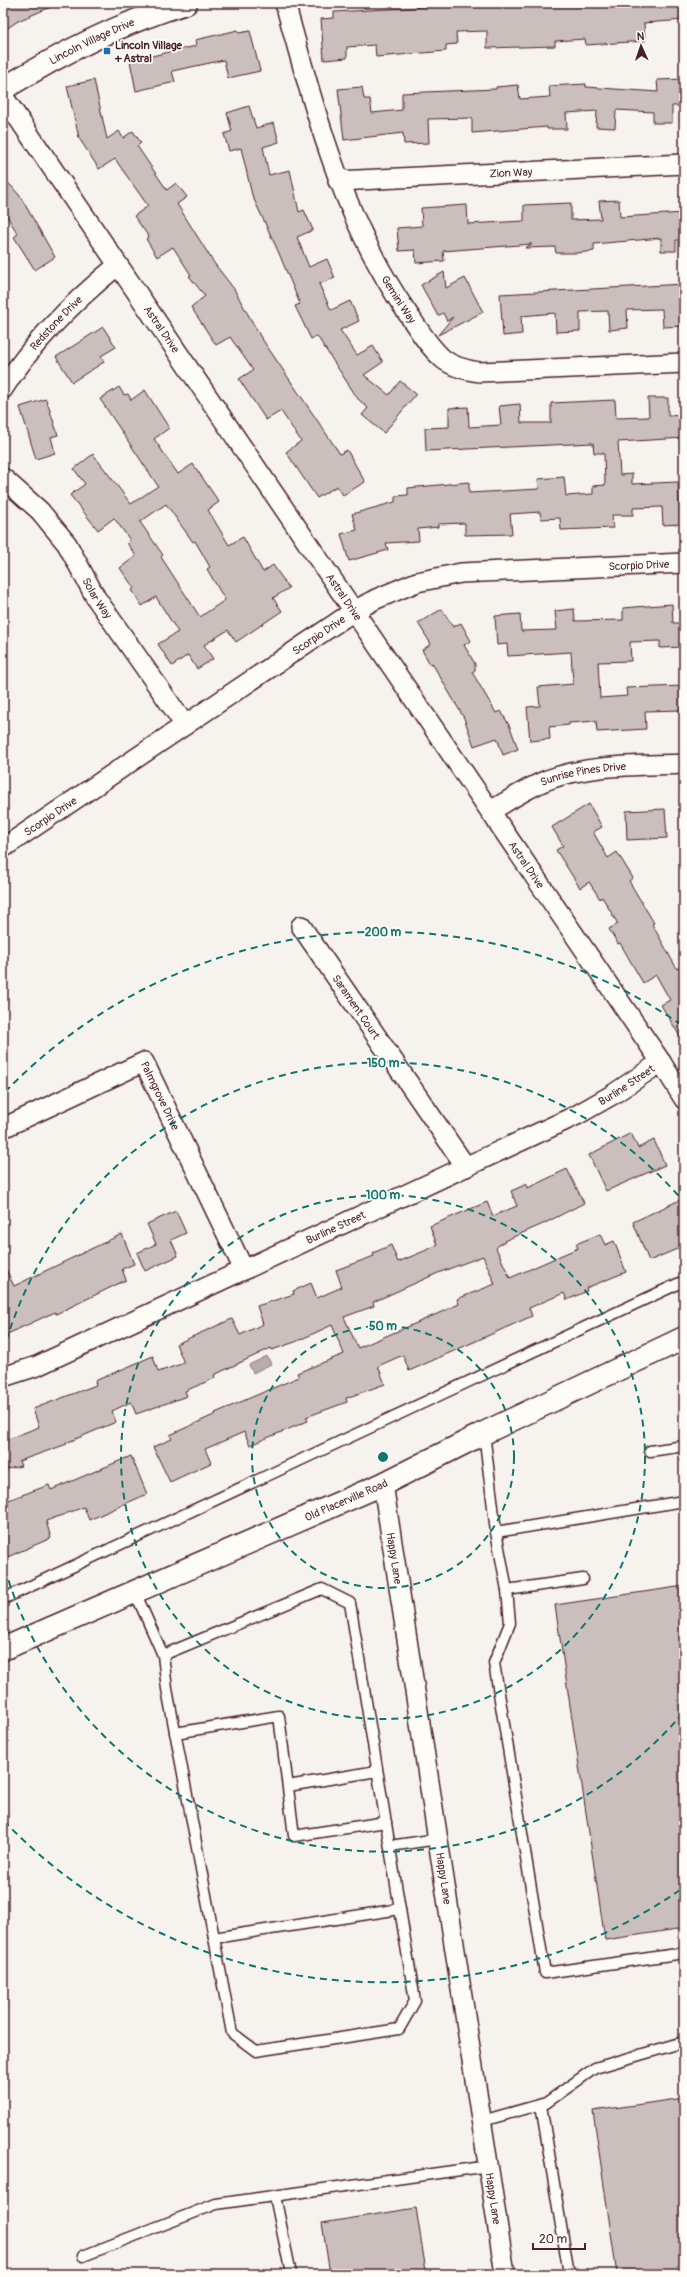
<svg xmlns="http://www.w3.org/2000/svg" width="687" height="2277" viewBox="0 0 687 2277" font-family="Pangolin,sans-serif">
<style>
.water{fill:#bbabac;stroke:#8e7378}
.building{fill:#cbbfbe;stroke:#4a1f2b;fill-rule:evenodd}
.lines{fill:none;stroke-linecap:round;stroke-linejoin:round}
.lane-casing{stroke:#4a1f2b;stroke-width:13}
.street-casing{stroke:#4a1f2b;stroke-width:22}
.secondary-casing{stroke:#4a1f2b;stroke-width:25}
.lane{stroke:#fdfcf7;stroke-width:10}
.street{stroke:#fdfcf7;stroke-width:19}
.secondary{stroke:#fdfcf7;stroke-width:22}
.ring{fill:none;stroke:#0f766e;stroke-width:2;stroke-dasharray:7 5}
.poi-dot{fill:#1f6fb2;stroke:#fdfcf7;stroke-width:1.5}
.labels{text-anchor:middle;stroke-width:3.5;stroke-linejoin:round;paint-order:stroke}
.street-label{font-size:11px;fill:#4a1f2b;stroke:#fdfcf7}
.poi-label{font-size:11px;font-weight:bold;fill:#4a1f2b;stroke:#fdfcf7;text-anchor:start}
.centre{fill:#0f766e;stroke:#fdfcf7;stroke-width:2}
.ring-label{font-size:12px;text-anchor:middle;font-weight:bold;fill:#0f766e;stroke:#fdfcf7;stroke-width:3.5;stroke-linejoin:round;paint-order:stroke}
</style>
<rect width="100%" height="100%" fill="#f6f3ef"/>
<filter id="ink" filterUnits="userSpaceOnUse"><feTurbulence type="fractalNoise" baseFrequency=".025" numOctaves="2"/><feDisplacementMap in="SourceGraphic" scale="8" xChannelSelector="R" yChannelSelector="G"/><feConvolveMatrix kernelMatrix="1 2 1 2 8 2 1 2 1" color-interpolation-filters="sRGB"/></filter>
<g filter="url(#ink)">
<path class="water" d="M267 1356 271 1364 253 1373 249 1365Z"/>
<g class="building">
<path d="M3 3H60L18 21 3 31Z"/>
<path d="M496 3V6L531 5V3H684V20L644 23 645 41 586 45 585 39 555 41V46L487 48V31L456 32 457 44 446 45V51L376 57 375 45 347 47V58L324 60 321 19 334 18V12Z"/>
<path d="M238 30 239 33 250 31 260 71 228 78 224 60 172 71 175 82 136 91 130 61 196 46 195 40Z"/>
<path d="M684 79V106H672V123H653V112L616 110 615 128 596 127 597 111 566 113 567 129H547V127L472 133V118L428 119 429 143 404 144 403 133 344 140 338 89 362 87 364 99H370L372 113 402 110V93L496 89V87L518 85 520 99 550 97 549 86 586 84V87L658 92 657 80Z"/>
<path d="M94 80 107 139 119 131 123 138 133 131 141 143 137 146 167 190 176 183 187 197 177 204 214 263 234 289 260 336 340 454 347 450 365 482 343 495 337 486 317 498 286 452 301 441 281 411 266 420 239 379 253 370 230 337 216 345 191 307 205 296 189 276 191 275 173 247 157 257 146 239 149 237 134 216 148 206 115 159 99 169 79 138 67 86Z"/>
<path d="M249 106 256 128 274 123 279 142 263 147 269 175 290 170 299 212 304 210 313 230 297 237 309 267 327 259 335 278 319 284 331 310 350 301 359 321 340 330 357 355 373 346 383 362 364 375 389 395 400 381 416 394 384 433 362 415 368 408 358 399 317 336 311 339 295 306 300 304 278 251 252 195 241 148 229 151 224 134 232 131 227 113Z"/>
<path d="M3 177 20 196 55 257 35 270 14 237 18 234 3 210Z"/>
<path d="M619 200 620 217 684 213V240H676V251H661V238L594 244V251L577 253H556L555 247 525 248 532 244 443 251 444 261 416 263 415 250 399 251 397 228 422 226 421 208 467 205 468 224 524 221V205L571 203V220L601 219 599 201Z"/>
<path d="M444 272 446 288 465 278 483 312 438 335 453 317 447 321 443 313 438 316 421 285Z"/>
<path d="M684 284V309H682L683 326 663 327 662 309 627 310 628 328 609 330 608 311 580 312V331L556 332 555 313 521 316 522 334 503 336 500 294Z"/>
<path d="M103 327 116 347 101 356 104 362 72 382 56 357Z"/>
<path d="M119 387 124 395 128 394 131 400 145 390 169 428 154 439 178 474 193 464 219 502 208 510 229 545 243 537 263 572 273 565 289 588 273 598 282 611 236 642 228 630 204 645 213 659 197 669 188 655 172 666 158 644 178 632 156 597 142 606 132 590 134 588 120 568 136 556 127 543 130 540 114 518 98 530 70 495 85 484 74 469 93 454 131 504 158 486 100 399ZM166 504 193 542 195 541 210 567 207 569 225 600 200 617 161 557 163 555 140 522Z"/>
<path d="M648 398H668V416L684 415V438L618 442 620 475 632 474V484L678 482 680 524 663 525 662 507 633 508V515H612L613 528 561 530 560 518 541 519 540 512 510 514 512 534 465 535V523L438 524V527L418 529 419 541 386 543 388 550 349 561 341 534 357 530 352 514 395 502V496L408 495V488L469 482V493L539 489 538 479 564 477 566 496 593 494V486L605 485 604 453H594L593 443 426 451 425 428 449 427V408L468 407 469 427 501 425 499 406 520 404 521 423H551V403L615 400 616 418 649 417Z"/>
<path d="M46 399 58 435 51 437 55 453 36 459 20 407Z"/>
<path d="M672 604 673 623H684V647L660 648V641L630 642 631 661 598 662 600 698 627 696 626 688 684 686V710L645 711 646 729 597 732 596 721 569 723V725L549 727 550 739 530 741 527 707 540 706 538 687 573 684 571 652 508 656 507 644 497 645 495 616 520 614 521 631 557 630 555 611 574 609 575 621 623 620V608Z"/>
<path d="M442 609 453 627 461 623 471 641 464 645 475 664V670L472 672 496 713 501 711 510 727 518 749 503 755 497 738 474 746 464 718 432 663 430 664 422 650 431 644 418 623Z"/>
<path d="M589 804 602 827 593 832 608 858 617 852 633 878 629 881 654 923 652 924 677 969 684 965V1043L661 1005 670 1000 656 975 643 983 620 943 618 944 609 929 618 924 602 897 600 899 589 882 580 888 556 850 563 846 552 827Z"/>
<path d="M665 809 667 838 627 840 626 811Z"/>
<path d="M631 1133 638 1148 654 1140 665 1165 606 1191 589 1155Z"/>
<path d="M567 1169 584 1203 543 1224 504 1241 505 1242 499 1245 496 1248 510 1278 578 1248 576 1244 600 1234 605 1245 614 1241 626 1272 586 1288 587 1291 567 1300 564 1293 529 1308 532 1316 409 1371 403 1355 378 1366 385 1384 346 1398 347 1402 306 1417 308 1421 250 1445 244 1432 205 1449 211 1463 170 1482 153 1447 172 1439 170 1435 216 1414 215 1413 299 1377 297 1373 344 1354 332 1325 295 1342 272 1350 271 1348 214 1375 215 1378 185 1391 187 1396 136 1414 131 1402 112 1411 116 1422 66 1443 67 1444 19 1461 21 1466 3 1470V1441L39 1427 33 1409 96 1385 95 1381 153 1356 158 1372 184 1363 176 1344 232 1319 240 1335 263 1324 257 1306 294 1294 293 1291 311 1283 317 1298 342 1287 336 1270 374 1256 373 1253 391 1245 398 1262 422 1252 437 1245 430 1226 487 1202 493 1216 517 1206 511 1191 527 1184 528 1188ZM483 1256 495 1284 457 1299 459 1304 419 1322 358 1348 344 1317 374 1306 373 1302 438 1273Z"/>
<path d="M684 1198V1246L649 1261 633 1222Z"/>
<path d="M176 1211 186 1233 171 1240 178 1256 145 1271 137 1253 156 1244 147 1224Z"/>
<path d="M122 1234 134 1264 122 1269 126 1280 56 1314 55 1312 3 1336V1263L14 1286Z"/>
<path d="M131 1456 147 1494 89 1520 84 1507 46 1521 51 1538 3 1559V1502L49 1485 51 1490Z"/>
<path d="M684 1586V1928L605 1940 555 1605Z"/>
<path d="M684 2098V2270L659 2274H617L593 2111Z"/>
<path d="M416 2208 426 2271 404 2274H330L322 2223Z"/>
</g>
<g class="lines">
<defs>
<g id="lane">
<path d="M484 1433 496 1532 684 1501"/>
<path d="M650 1451 684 1446"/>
<path d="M496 1532 507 1590 583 1579"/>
<path d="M507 1590 510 1623 494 1663 545 1973 684 1953"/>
<path d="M135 1592 163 1655 167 1689 232 2033 256 2051 399 2029 415 2001 350 1603 322 1589 163 1655"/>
<path d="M3 1599 684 1281"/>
<path d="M175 1733 279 1716 294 1836 386 1822"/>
<path d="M288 1786 377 1771"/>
<path d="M390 1846 438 1839"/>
<path d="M214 1938 400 1909"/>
<path d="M541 2105 569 2274"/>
<path d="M482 2121 546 2103 595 2068 684 2042"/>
<path d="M275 2196 291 2274"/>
<path d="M83 2256 216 2204 489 2166"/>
</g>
<g id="street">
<path id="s1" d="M285 3C315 111 342 217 406 311 417 327 428 346 443 359 453 367 466 370 479 372L684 363"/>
<path id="s2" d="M3 96 661 1062 684 1099"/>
<path id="s3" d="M338 181 684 164"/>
<path id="s4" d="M3 389C33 341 74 301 118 265"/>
<path id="s5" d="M3 478 40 511 67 544 96 598 185 725"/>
<path id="s6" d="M491 811C509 800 527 788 547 780 590 764 639 766 684 764"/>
<path id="s7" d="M3 848 354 611 376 599 417 582 461 573 684 563"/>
<path id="s8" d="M301 926 466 1167"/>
<path id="s9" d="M3 1128 144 1062 244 1270"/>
<path id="s10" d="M3 1377 37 1366 577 1115 612 1095 661 1062"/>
<path id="s11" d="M383 1484 505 2274"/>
</g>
<g id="secondary">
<path id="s12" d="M3 89C61 53 120 23 186 3"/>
<path id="s13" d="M3 1649 383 1484 484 1433 684 1338"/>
</g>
</defs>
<use href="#lane" class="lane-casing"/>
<use href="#street" class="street-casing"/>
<use href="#secondary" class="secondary-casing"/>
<use href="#lane" class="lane"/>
<use href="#street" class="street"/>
<use href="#secondary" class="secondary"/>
</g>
</g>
<g class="ring">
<circle cx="383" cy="1457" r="131"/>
<circle cx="383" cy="1457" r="262"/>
<path d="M683 1713A394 394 0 0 1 3 1562M3 1352A394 394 0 0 1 683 1201"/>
<path d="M680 1890A525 525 0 0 1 5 1822M5 1092A525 525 0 0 1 680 1024"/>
</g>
<rect class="poi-dot" x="103" y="47" width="8" height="8" rx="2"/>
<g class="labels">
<g class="street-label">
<text dy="4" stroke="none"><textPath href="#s12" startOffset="101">Lincoln Village Drive</textPath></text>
<text dy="4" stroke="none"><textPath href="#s3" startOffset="173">Zion Way</textPath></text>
<text dy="4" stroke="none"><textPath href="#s1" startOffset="319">Gemini Way</textPath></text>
<text dy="4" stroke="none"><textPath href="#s4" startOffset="85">Redstone Drive</textPath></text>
<text dy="4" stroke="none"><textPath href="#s2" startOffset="282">Astral Drive</textPath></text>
<text dy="4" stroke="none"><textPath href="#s7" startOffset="716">Scorpio Drive</textPath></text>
<text dy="4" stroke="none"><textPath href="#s2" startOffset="606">Astral Drive</textPath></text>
<text dy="4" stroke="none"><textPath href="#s5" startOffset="154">Solar Way</textPath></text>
<text dy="4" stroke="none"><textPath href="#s7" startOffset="381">Scorpio Drive</textPath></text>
<text dy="4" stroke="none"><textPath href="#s6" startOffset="101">Sunrise Pines Drive</textPath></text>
<text dy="4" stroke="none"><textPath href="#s7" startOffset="57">Scorpio Drive</textPath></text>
<text dy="4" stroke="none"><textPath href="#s2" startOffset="930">Astral Drive</textPath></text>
<text dy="4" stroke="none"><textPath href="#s8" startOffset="98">Sarament Court</textPath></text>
<text dy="4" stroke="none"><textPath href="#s10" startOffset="689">Burline Street</textPath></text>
<text dy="4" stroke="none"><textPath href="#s9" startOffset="193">Palmgrove Drive</textPath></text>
<text dy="4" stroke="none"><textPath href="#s10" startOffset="365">Burline Street</textPath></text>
<text dy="4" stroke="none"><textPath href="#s13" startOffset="374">Old Placerville Road</textPath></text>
<text dy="4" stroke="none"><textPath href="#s11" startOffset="75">Happy Lane</textPath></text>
<text dy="4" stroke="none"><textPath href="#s11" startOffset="399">Happy Lane</textPath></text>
<text dy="4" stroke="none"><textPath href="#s11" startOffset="723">Happy Lane</textPath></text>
</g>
<g class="poi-label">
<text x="115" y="49">Lincoln Village<tspan x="115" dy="13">+ Astral</tspan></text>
</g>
</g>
<circle cx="383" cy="1457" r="6" class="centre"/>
<g class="ring-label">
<text x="383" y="936">200 m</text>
<text x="383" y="1067">150 m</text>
<text x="383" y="1199">100 m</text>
<text x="383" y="1330">50 m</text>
</g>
<rect width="687" height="2277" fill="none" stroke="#fdfcf7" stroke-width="16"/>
<rect x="8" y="8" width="671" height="2261" fill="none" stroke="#4a1f2b" stroke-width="1.5" filter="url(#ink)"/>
<g transform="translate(641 46) rotate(357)" stroke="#fdfcf7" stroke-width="3" paint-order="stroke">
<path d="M0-3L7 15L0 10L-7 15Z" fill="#4a1f2b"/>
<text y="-6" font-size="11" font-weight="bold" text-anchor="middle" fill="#4a1f2b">N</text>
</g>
<path d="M533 2243v6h52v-6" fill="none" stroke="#4a1f2b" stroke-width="2"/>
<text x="539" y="2243" font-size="12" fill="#4a1f2b" stroke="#fdfcf7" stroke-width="3" paint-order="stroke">20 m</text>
</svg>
